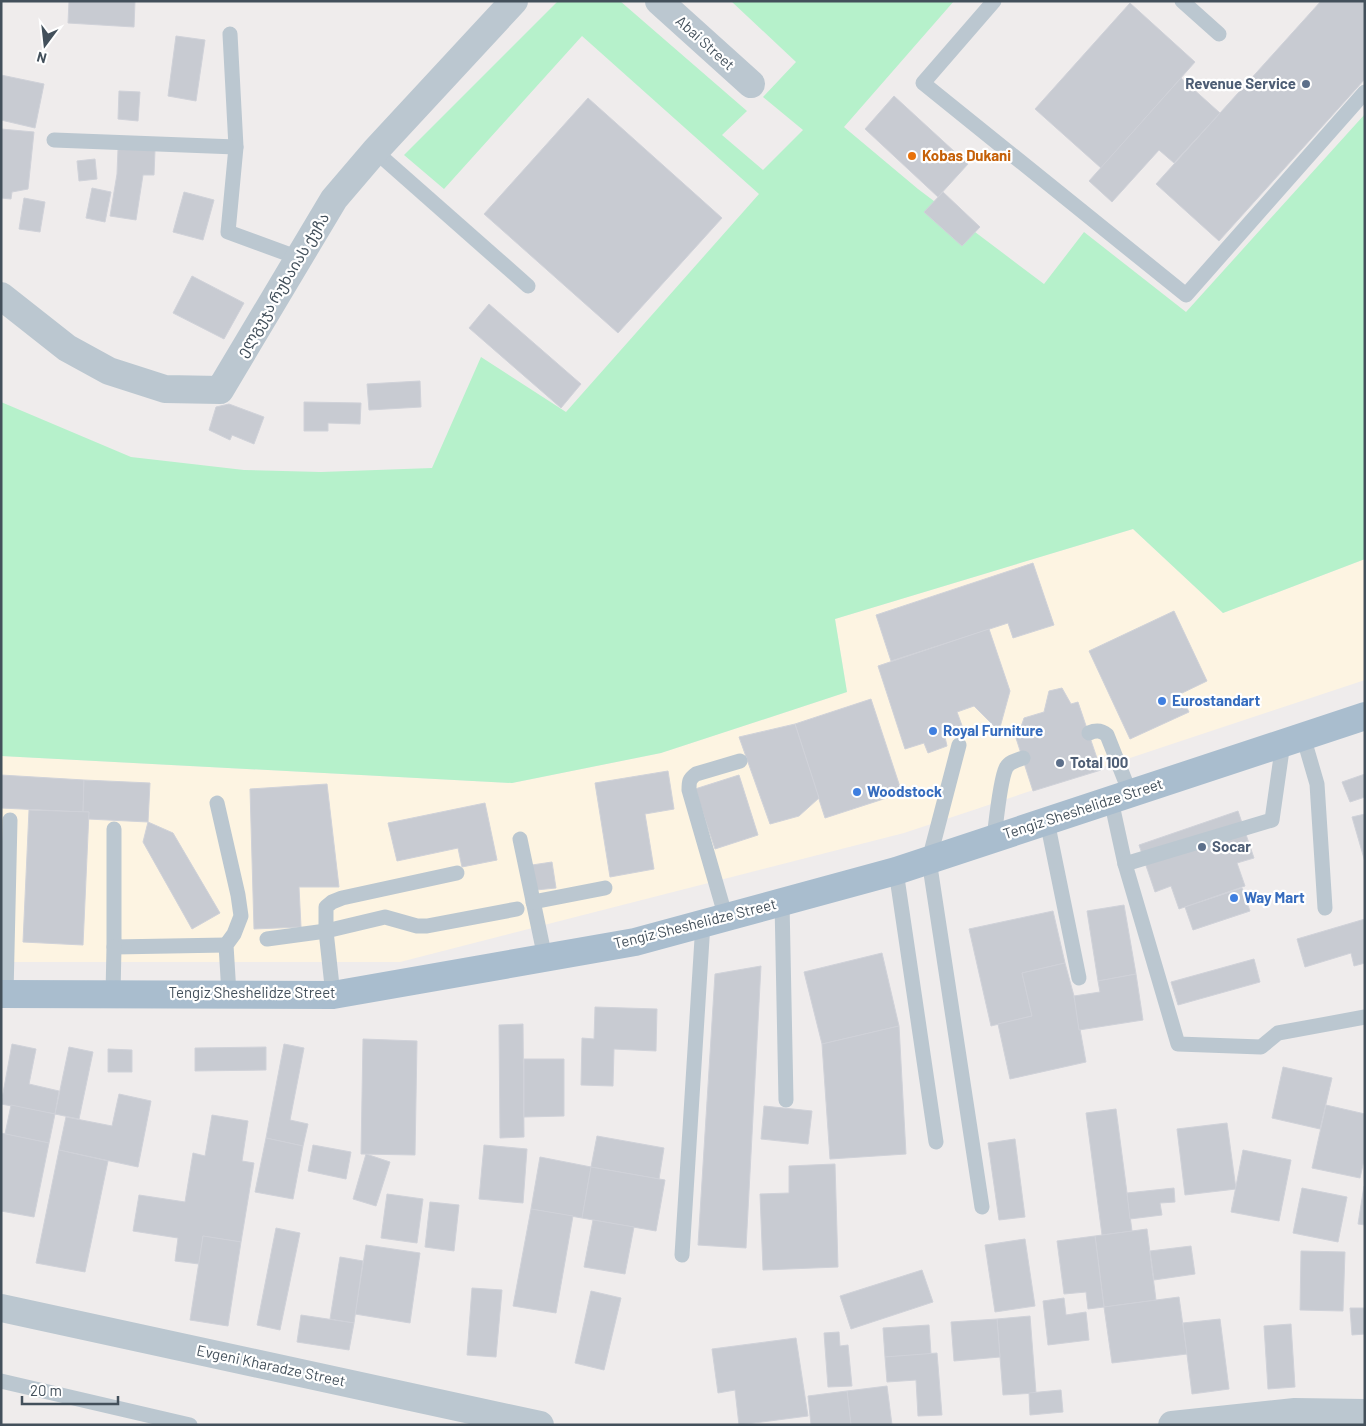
<svg xmlns="http://www.w3.org/2000/svg" width="1366" height="1426" viewBox="0 0 1366 1426" font-family="Barlow,'Noto Sans Georgian',sans-serif">
<style>
.commercial{fill:#fdf4e2}
.green{fill:#b6f1cb}
.building{fill:#c8cbd2;stroke:#d0d2d9}
.lines{fill:none;stroke-linecap:round;stroke-linejoin:round}
.service{stroke:#bbc7d0;stroke-width:15}
.minor{stroke:#bbc7d0;stroke-width:28}
.primary{stroke:#a9bdce;stroke-width:28}
.service-dot{fill:#5c6f8a;stroke:#fff;stroke-width:2}
.food-dot{fill:#e8710a;stroke:#fff;stroke-width:2}
.shop-dot{fill:#3f7fe0;stroke:#fff;stroke-width:2}
.labels{text-anchor:middle;stroke-width:4.5;stroke-linejoin:round;paint-order:stroke}
.street-label{font-size:15px;fill:#43505b;stroke:#fff}
.service-label{font-size:15px;font-weight:bold;fill:#4e5e75;stroke:#fff;text-anchor:start}
.food-label{font-size:15px;font-weight:bold;fill:#c56008;stroke:#fff;text-anchor:start}
.shop-label{font-size:15px;font-weight:bold;fill:#366cbe;stroke:#fff;text-anchor:start}
</style>
<rect width="100%" height="100%" fill="#efecec"/>
<path class="commercial" d="M1133 529 1223 613 1365 559V680L904 833 400 962H1V756L512 783 661 753 847 692 835 619Z"/>
<path class="green" d="M558 1H620L747 111 722 135 763 170 803 130 763 97 796 62 731 1H954L844 127 918 189 1044 284 1084 232 1186 312 1365 114V559L1223 613 1133 529 835 619 847 692 661 753 512 783 1 756V402L131 457 244 470 321 472 432 468 481 357 566 412 759 194 582 36 444 189 404 155Z"/>
<g class="building">
<path d="M69 1H135L134 27 68 23Z"/>
<path d="M1321 1H1365V79L1219 241 1156 184Z"/>
<path d="M1130 3 1195 62 1101 168 1035 109Z"/>
<path d="M176 36 205 40 196 101 168 96Z"/>
<path d="M1 75 44 84 35 128 1 120Z"/>
<path d="M1181 78 1220 113 1174 163 1159 150 1112 202 1089 181Z"/>
<path d="M119 91 140 92 138 121 118 119Z"/>
<path d="M894 96 968 164 938 197 865 129Z"/>
<path d="M588 98 722 218 618 333 484 214Z"/>
<path d="M1 129 34 132 28 189 12 192 11 199 1 198Z"/>
<path d="M118 149 155 150 154 175H143L136 220 110 216 117 174Z"/>
<path d="M95 159 97 179 79 181 77 161Z"/>
<path d="M92 188 111 192 105 222 86 218Z"/>
<path d="M184 192 214 200 203 240 173 232Z"/>
<path d="M943 192 980 227 962 246 924 212Z"/>
<path d="M24 198 45 202 40 232 19 229Z"/>
<path d="M192 276 244 303 224 339 173 313Z"/>
<path d="M489 304 581 384 561 408 469 328Z"/>
<path d="M420 381 421 407 369 410 367 384Z"/>
<path d="M304 402 361 403 360 424 328 423V431H304Z"/>
<path d="M229 404 264 417 254 444 232 435 230 440 209 430 216 407Z"/>
<path d="M1033 563 1054 625 1013 638 1008 623 891 661 876 615Z"/>
<path d="M1174 611 1207 681 1180 694 1189 712 1130 739 1089 651Z"/>
<path d="M989 629 1010 691 999 731 974 706 957 712 964 731 945 737 947 746 928 753 924 743 905 749 878 666Z"/>
<path d="M1062 688 1071 704 1078 702 1101 770 1033 791 1015 735 1019 733 1024 718 1044 712 1049 691Z"/>
<path d="M871 699 902 793 825 818 795 724Z"/>
<path d="M795 724 819 798 799 816 770 824 739 737Z"/>
<path d="M668 771 674 809 645 814 654 869 610 877 595 783Z"/>
<path d="M1365 774V797L1350 802 1342 782Z"/>
<path d="M1 775 84 780 83 812 1 808Z"/>
<path d="M739 775 758 835 715 849 695 789Z"/>
<path d="M84 780 150 783 148 822 88 819 89 812H83Z"/>
<path d="M327 784 339 887H299L301 927 254 929 250 789Z"/>
<path d="M485 803 497 860 462 867 458 848 397 861 388 823Z"/>
<path d="M29 810 89 812 83 945 23 942Z"/>
<path d="M1238 811 1254 858 1237 863 1245 886 1179 909 1171 886 1155 892 1139 845Z"/>
<path d="M1365 814V862L1352 817Z"/>
<path d="M148 822 173 833 220 913 192 929 143 842Z"/>
<path d="M552 862 556 888 536 890 532 865Z"/>
<path d="M1242 888 1250 911 1193 930 1185 907Z"/>
<path d="M1124 905 1136 974 1098 981 1087 911Z"/>
<path d="M1053 911 1065 963 1022 973 1032 1016 991 1026 969 929Z"/>
<path d="M1365 919V963L1354 966 1351 953 1305 967 1297 939Z"/>
<path d="M882 953 899 1026 822 1044 804 972Z"/>
<path d="M1254 959 1260 982 1178 1005 1171 982Z"/>
<path d="M1065 963 1074 996 1086 1062 1010 1079 998 1024 1032 1016 1022 973Z"/>
<path d="M761 966 746 1248 698 1245 715 974Z"/>
<path d="M1136 974 1143 1020 1079 1030 1074 996 1100 992 1098 981Z"/>
<path d="M595 1007 657 1009 656 1051 614 1049 613 1086 581 1085 582 1038 594 1039Z"/>
<path d="M523 1024 524 1137 500 1138 499 1025Z"/>
<path d="M899 1026 906 1154 830 1159 822 1044Z"/>
<path d="M363 1039 417 1041 415 1155 361 1154Z"/>
<path d="M12 1044 36 1049 29 1084 59 1091 55 1114 1 1104Z"/>
<path d="M284 1044 304 1048 290 1120 308 1124 303 1146 266 1138Z"/>
<path d="M69 1047 93 1052 79 1119 55 1114Z"/>
<path d="M266 1047V1070L195 1071V1048Z"/>
<path d="M108 1049 132 1050V1072H108Z"/>
<path d="M524 1059H564V1116L524 1117Z"/>
<path d="M1283 1067 1332 1078 1320 1129 1272 1118Z"/>
<path d="M119 1094 151 1101 138 1167 59 1150 66 1117 112 1126Z"/>
<path d="M11 1105 55 1114 49 1143 5 1134Z"/>
<path d="M1326 1105 1365 1114V1156L1360 1178 1312 1168Z"/>
<path d="M764 1106 812 1111 808 1144 761 1139Z"/>
<path d="M1116 1109 1132 1231 1102 1235 1086 1113Z"/>
<path d="M212 1115 248 1121 242 1161 254 1163 241 1242 203 1236 199 1264 175 1261 178 1238 133 1231 139 1195 185 1202 193 1153 205 1156Z"/>
<path d="M1227 1123 1236 1189 1185 1195 1177 1129Z"/>
<path d="M1 1133 49 1143 34 1217 1 1211Z"/>
<path d="M597 1136 664 1148 659 1179 591 1167Z"/>
<path d="M266 1138 303 1146 293 1199 255 1192Z"/>
<path d="M1015 1139 1025 1217 999 1220 988 1143Z"/>
<path d="M313 1145 351 1152 346 1179 308 1171Z"/>
<path d="M484 1145 527 1149 523 1203 479 1199Z"/>
<path d="M59 1150 108 1161 85 1272 36 1263Z"/>
<path d="M1243 1150 1291 1160 1279 1221 1231 1212Z"/>
<path d="M366 1154 390 1162 376 1206 353 1199Z"/>
<path d="M540 1157 591 1167 582 1218 531 1209Z"/>
<path d="M835 1164 838 1267 763 1270 760 1194 789 1193V1166Z"/>
<path d="M591 1167 665 1180 656 1231 582 1218Z"/>
<path d="M1364 1186H1365V1225L1358 1224Z"/>
<path d="M1174 1188 1175 1202 1160 1203 1162 1215 1130 1219 1127 1193Z"/>
<path d="M1302 1188 1347 1197 1338 1242 1293 1233Z"/>
<path d="M387 1194 423 1199 417 1243 381 1238Z"/>
<path d="M430 1202 459 1205 454 1251 425 1247Z"/>
<path d="M531 1209 573 1216 556 1313 513 1306Z"/>
<path d="M593 1220 634 1227 625 1274 584 1267Z"/>
<path d="M276 1228 300 1233 280 1330 257 1325Z"/>
<path d="M1147 1229 1156 1300 1104 1307 1095 1236Z"/>
<path d="M203 1236 241 1242 228 1326 190 1320Z"/>
<path d="M1095 1236 1104 1307 1088 1309 1086 1292 1064 1294 1057 1241Z"/>
<path d="M1025 1239 1035 1306 995 1312 985 1245Z"/>
<path d="M366 1245 420 1253 410 1323 355 1314Z"/>
<path d="M1191 1246 1195 1274 1154 1280 1150 1251Z"/>
<path d="M1301 1251 1345 1252 1343 1311 1300 1310Z"/>
<path d="M340 1257 363 1261 354 1323 330 1319Z"/>
<path d="M922 1270 933 1302 851 1329 840 1296Z"/>
<path d="M472 1288 502 1290 496 1357 467 1355Z"/>
<path d="M591 1291 621 1298 604 1370 575 1363Z"/>
<path d="M1179 1297 1187 1354 1112 1363 1104 1307Z"/>
<path d="M1064 1298 1066 1315 1086 1312 1089 1340 1048 1345 1043 1301Z"/>
<path d="M1350 1308H1365V1334L1352 1335Z"/>
<path d="M301 1315 354 1323 349 1350 297 1342Z"/>
<path d="M1030 1316 1036 1393 1003 1395 997 1319Z"/>
<path d="M997 1319 1000 1357 954 1361 951 1322Z"/>
<path d="M1220 1319 1229 1389 1192 1394 1183 1323Z"/>
<path d="M1291 1324 1295 1387 1268 1389 1264 1326Z"/>
<path d="M929 1325 931 1354 885 1357 883 1328Z"/>
<path d="M839 1332 840 1346 848 1345 852 1386 828 1387 824 1333Z"/>
<path d="M796 1338 808 1416 739 1425 735 1390 718 1393 712 1349Z"/>
<path d="M937 1353 942 1415 918 1416 916 1380 887 1382 885 1357Z"/>
<path d="M887 1386 892 1425H851L847 1391Z"/>
<path d="M1061 1390 1063 1412 1030 1415 1029 1393Z"/>
<path d="M847 1391 851 1425H811L808 1396Z"/>
</g>
<g class="lines">
<g class="service">
<path d="M994 1 923 83 1186 295 1365 92"/>
<path d="M1182 1 1219 34"/>
<path d="M230 34 236 147"/>
<path d="M54 140 236 147 228 232 299 258"/>
<path d="M375 151 528 286"/>
<path d="M1089 733C1096 730 1101 730 1107 735L1130 793"/>
<path d="M1303 736 1317 784 1325 908"/>
<path d="M959 745 929 860 982 1207"/>
<path d="M1111 800 1125 864 1178 1044 1261 1047 1278 1033 1365 1017"/>
<path d="M217 803 238 895 241 916 234 934 226 945 229 994"/>
<path d="M1047 821 1079 978"/>
<path d="M114 829V947L226 945"/>
<path d="M994 838C996 823 1000 780 1006 768 1009 762 1017 760 1023 758"/>
<path d="M520 839 545 958"/>
<path d="M1125 864 1272 820 1283 743"/>
<path d="M896 871 936 1142"/>
<path d="M533 902 605 888"/>
<path d="M782 902 786 1100"/>
<path d="M726 918 689 790C689 782 689 779 696 774L740 761"/>
<path d="M267 939 326 931 385 917 417 926H427L517 909"/>
<path d="M6 994 10 820"/>
<path d="M113 994 114 947"/>
<path d="M333 995 326 931V907L332 902 342 898 457 873"/>
<path d="M682 1255 703 923"/>
<path d="M1 1381 190 1425"/>
</g>
<g class="minor">
<path d="M659 1 751 84"/>
<path d="M1 296 67 348 109 371 165 389 220 390 334 199 375 151 514 1"/>
<path d="M1 1308 540 1425"/>
<path d="M1172 1425 1295 1412 1365 1413"/>
</g>
<path class="primary" d="M1 994 333 995 635 942 896 871 1365 716"/>
</g>
<g class="service-dot">
<circle cx="1306" cy="84" r="5"/>
<circle cx="1060" cy="763" r="5"/>
<circle cx="1202" cy="847" r="5"/>
</g>
<circle class="food-dot" cx="912" cy="156" r="5"/>
<g class="shop-dot">
<circle cx="1162" cy="701" r="5"/>
<circle cx="933" cy="731" r="5"/>
<circle cx="857" cy="792" r="5"/>
<circle cx="1234" cy="898" r="5"/>
</g>
<g class="labels">
<g class="street-label">
<text transform="translate(705 43) rotate(42)" y="5">Abai Street</text>
<text transform="translate(283 285) rotate(-59)" y="5">ელგუჯა რუხაიას ქუჩა</text>
<text transform="translate(1083 809) rotate(-18)" y="5">Tengiz Sheshelidze Street</text>
<text transform="translate(695 924) rotate(-14)" y="5">Tengiz Sheshelidze Street</text>
<text x="252" y="998">Tengiz Sheshelidze Street</text>
<text transform="translate(271 1366) rotate(12)" y="5">Evgeni Kharadze Street</text>
</g>
<g class="service-label">
<text x="1296" y="89" text-anchor="end">Revenue Service</text>
<text x="1070" y="768">Total 100</text>
<text x="1212" y="852">Socar</text>
</g>
<g class="food-label">
<text x="922" y="161">Kobas Dukani</text>
</g>
<g class="shop-label">
<text x="1172" y="706">Eurostandart</text>
<text x="943" y="736">Royal Furniture</text>
<text x="867" y="797">Woodstock</text>
<text x="1244" y="903">Way Mart</text>
</g>
</g>
<rect width="1366" height="1426" fill="none" stroke="#43505b" stroke-width="5"/>
<g transform="translate(45 45) rotate(195)" stroke="#ffffff" stroke-width="4" paint-order="stroke">
<path d="M0-4L9 19L0 12L-9 19Z" fill="#43505b"/>
<text y="-8" font-size="14" font-weight="bold" text-anchor="middle" fill="#43505b">N</text>
</g>
<path d="M22 1396v8h96v-8" fill="none" stroke="#43505b" stroke-width="2.5"/>
<text x="30" y="1396" font-size="15" fill="#43505b" stroke="#ffffff" stroke-width="4" paint-order="stroke">20 m</text>
</svg>
